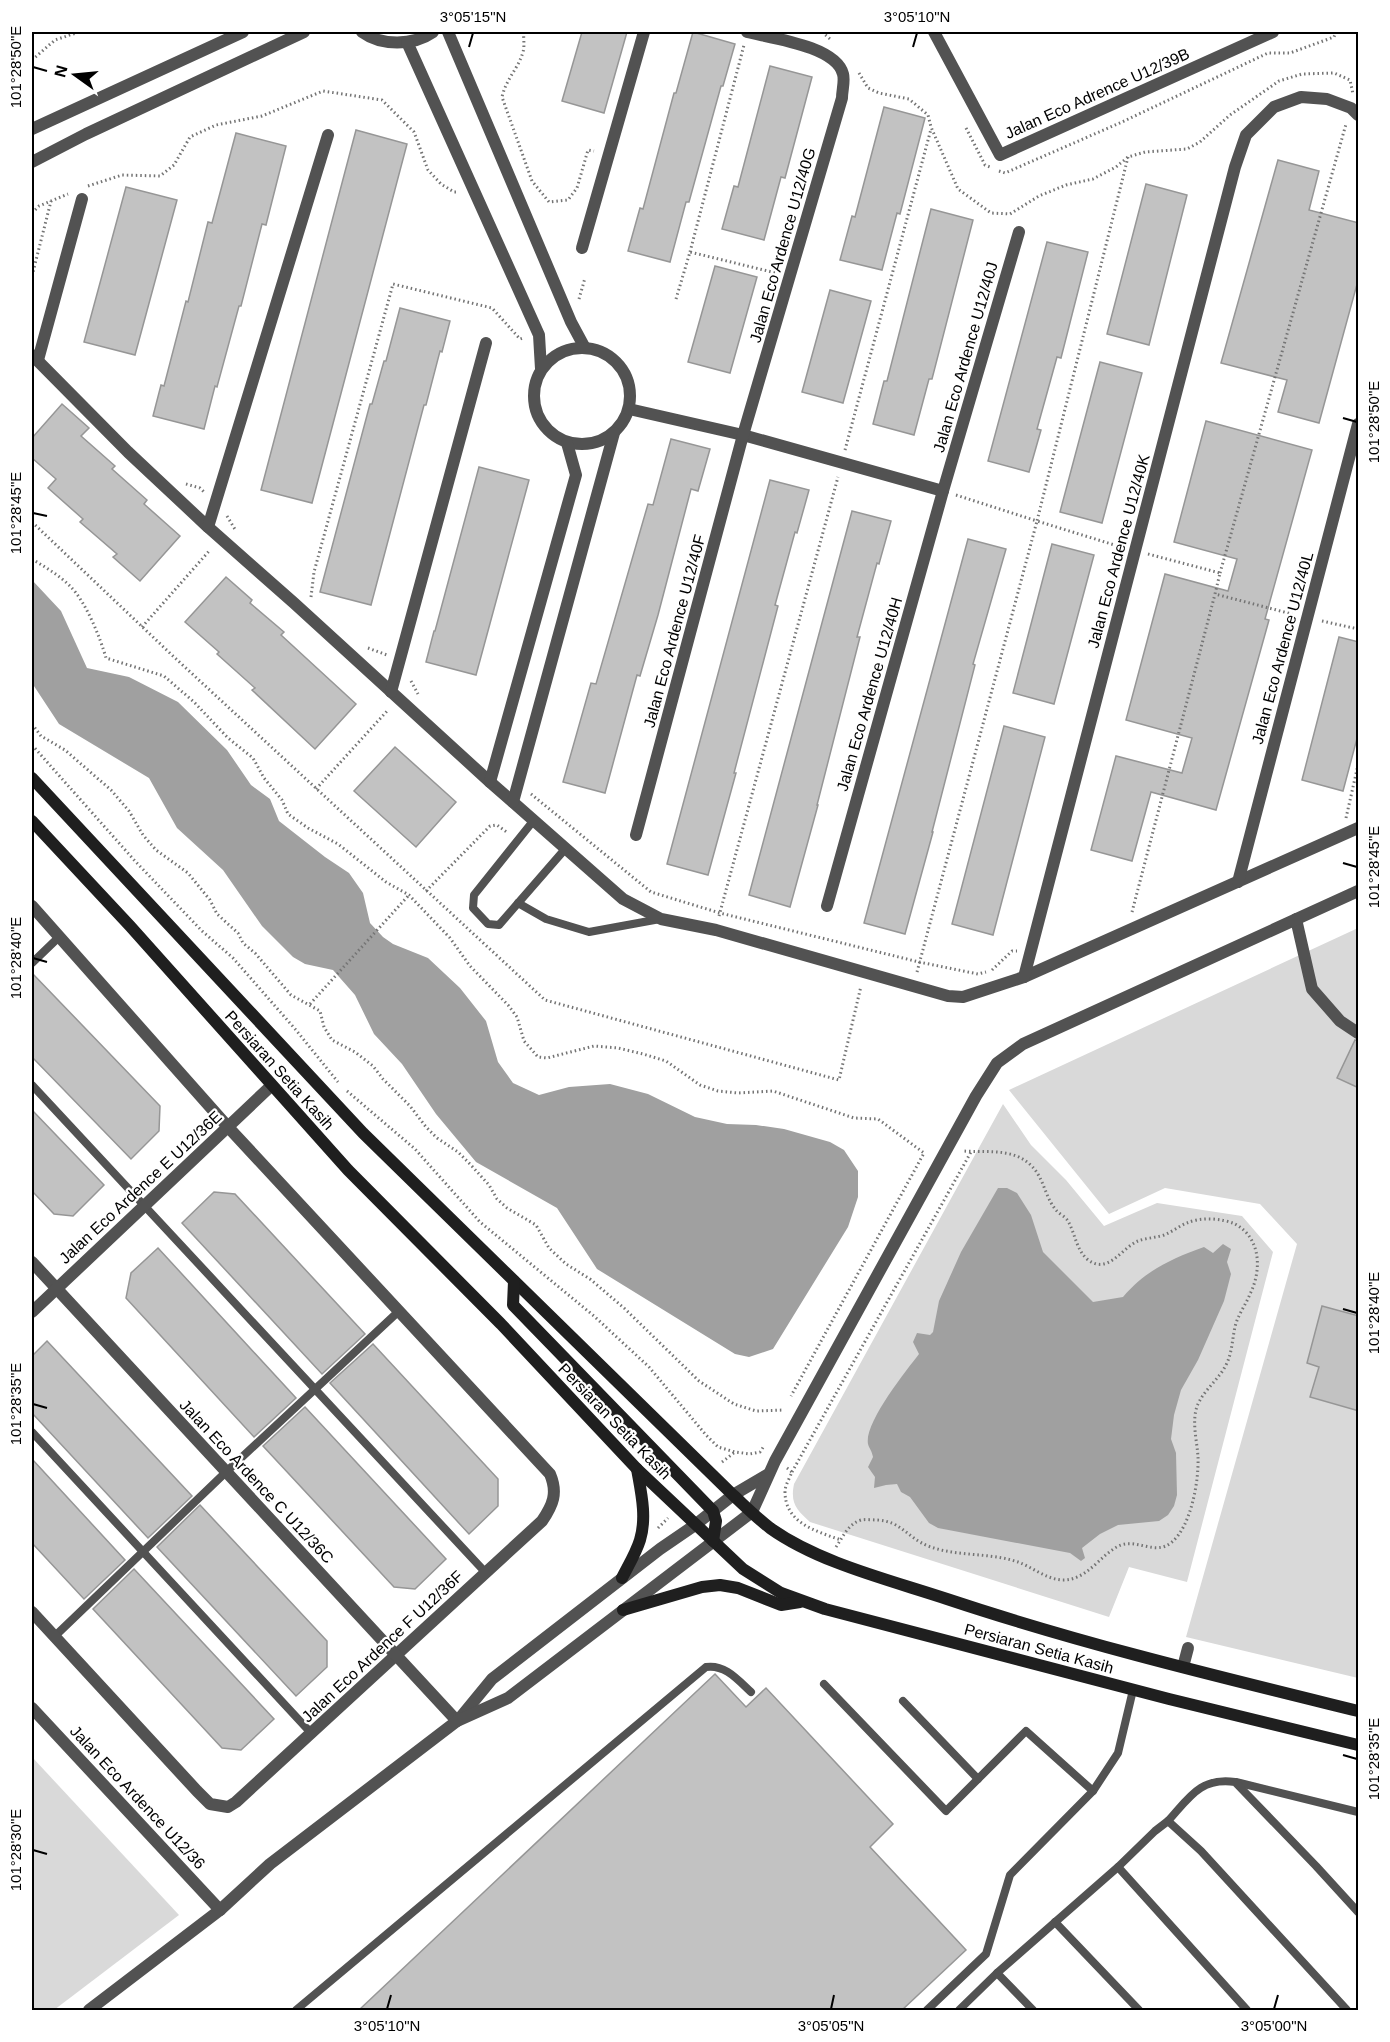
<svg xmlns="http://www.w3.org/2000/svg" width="1390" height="2042" viewBox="0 0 1390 2042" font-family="Arial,sans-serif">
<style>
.green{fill:#d9d9d9}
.water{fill:#a0a0a0}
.building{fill:#c2c2c2;stroke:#969696;stroke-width:1.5}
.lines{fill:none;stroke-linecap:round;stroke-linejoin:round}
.path{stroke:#747474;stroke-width:3;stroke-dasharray:1.5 3;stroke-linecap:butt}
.lane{stroke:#525252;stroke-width:8}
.street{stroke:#525252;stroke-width:12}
.secondary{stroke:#1f1f1f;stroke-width:12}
.ticks{fill:none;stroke:#000;stroke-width:2}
.labels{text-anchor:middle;stroke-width:4.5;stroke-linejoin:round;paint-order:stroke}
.street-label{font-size:16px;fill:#000;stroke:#fff}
.neatline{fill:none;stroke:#000;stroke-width:2}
.ticks-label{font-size:15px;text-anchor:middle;fill:#000}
</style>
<rect width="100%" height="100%" fill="#fff"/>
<g class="green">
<path d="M1358 928V1678L1186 1637 1297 1244 1260 1204 1165 1188 1109 1214 1009 1090Z"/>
<path d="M1003 1104 1031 1145 1066 1180 1104 1226 1157 1203 1242 1216 1273 1252 1187 1582 1129 1567 1109 1617 810 1522C797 1510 790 1504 794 1484Z"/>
<path d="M32 1757 179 1915 54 2010H32Z"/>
</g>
<g class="water">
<path d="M32 580 61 611 87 668 129 677 178 702 227 750 251 785 270 799 279 821 325 857 349 873 363 893 370 923 383 937 393 944 428 958 460 988 486 1021 498 1062 513 1083 539 1095 569 1087 610 1084 648 1094 695 1117 727 1124 756 1125 784 1129 830 1142 844 1150 858 1171V1197L848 1227 773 1349 749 1357 735 1354 597 1269 557 1208 476 1162 436 1114 402 1064 374 1034 355 995 333 970 305 964 293 957 262 926 223 870 177 828 149 778 59 724 32 683Z"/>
<path d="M998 1188H1007L1017 1193 1031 1215 1043 1252 1093 1302 1123 1297C1146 1270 1171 1259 1204 1247L1213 1253 1223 1244 1231 1249 1227 1262 1231 1274 1224 1301 1198 1360 1181 1390 1174 1415 1171 1439 1176 1453 1177 1495 1174 1506 1168 1515 1159 1521 1118 1525 1100 1534 1082 1548 1085 1558 1081 1561 1070 1553 938 1528 929 1523 910 1497 901 1492 897 1484 886 1485 874 1488 875 1477 868 1467 873 1457C872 1451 869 1448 868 1444 864 1423 906 1371 919 1354L913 1342 917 1333 930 1335 933 1332 939 1301 961 1252Z"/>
</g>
<g class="building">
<path d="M582 32H627L604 113 562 101Z"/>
<path d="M693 32 735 44 723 86H721L689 202H686L670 262 628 251 640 208 643 209 674 93H676Z"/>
<path d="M770 66 812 77 785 178 781 177 764 240 722 229 734 186 738 187Z"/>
<path d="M884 107 925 118 900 214 897 213 882 270 840 260 852 216 855 217Z"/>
<path d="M356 130 407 144 312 503 261 490Z"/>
<path d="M236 133 286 146 266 225 262 224 241 306H239L217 387 215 386 204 429 153 416 161 385 164 386 186 301 188 302 208 222 212 223Z"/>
<path d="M1278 160 1319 171 1309 210 1359 223V277L1319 423 1278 412 1287 380 1221 363Z"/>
<path d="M1146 184 1187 195 1149 345 1107 334Z"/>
<path d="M126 187 177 200 135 355 84 342Z"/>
<path d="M931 209 973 220 932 379H929L914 435 873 424 884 381H887Z"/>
<path d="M1047 242 1088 252 1061 358 1057 357 1037 429 1041 430 1029 472 988 461Z"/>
<path d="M715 266 757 277 730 373 688 362Z"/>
<path d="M830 290 871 301 843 403 802 392Z"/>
<path d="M400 308 450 321 442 352 440 351 426 405H424L371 605 320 592 370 404H372L384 361H386Z"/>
<path d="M1100 362 1142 373 1102 523 1060 512Z"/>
<path d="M62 404 89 428 81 436 115 466 112 469 147 500 144 504 180 536 140 581 113 557 117 554 80 522 83 519 48 488 56 479 32 458V438Z"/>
<path d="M1206 421 1312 450 1265 619 1269 620 1216 810 1151 792 1132 861 1091 850 1116 756 1182 773 1192 738 1126 720 1165 574 1228 591 1237 559 1174 542Z"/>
<path d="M671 439 710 449 698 491 691 489 658 615 640 676 637 675 605 793 563 782 591 683 596 684 648 504 653 505Z"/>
<path d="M479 467 529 480 476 675 426 662 434 631H435Z"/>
<path d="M770 480 809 490 797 533 795 532 775 605 778 606 734 773H736L708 875 667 864Z"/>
<path d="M852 511 891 521 879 564 877 563 857 637H860L817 805H818L790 907 749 895Z"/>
<path d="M968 539 1006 549 973 664 975 665 932 832H933L905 934 864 923Z"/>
<path d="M1052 544 1094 555 1054 704 1013 693Z"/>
<path d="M226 577 252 600 250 603 284 632 281 635 356 704 315 749 252 690 255 688 217 654 219 652 185 622Z"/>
<path d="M1339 637 1359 642V731L1343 791 1302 780Z"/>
<path d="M1004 726 1045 737 993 935 952 924Z"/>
<path d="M395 747 456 802 416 847 354 791Z"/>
<path d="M32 973 160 1106 159 1131 131 1159 32 1057Z"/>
<path d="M1355 1040 1359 1041V1088L1337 1078Z"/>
<path d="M32 1110 104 1185 73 1216 54 1214 32 1191Z"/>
<path d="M214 1192 235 1194 365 1334 322 1374 182 1223Z"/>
<path d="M158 1248 296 1398 254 1437 126 1298 131 1273Z"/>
<path d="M1322 1306 1359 1316V1411L1310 1397 1319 1367 1307 1363Z"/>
<path d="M47 1341 192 1496 148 1538 32 1413V1356Z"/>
<path d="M373 1344 498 1479V1506L469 1534 330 1383Z"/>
<path d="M305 1407 446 1559 415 1589 394 1587 263 1446Z"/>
<path d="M32 1459 125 1560 84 1599 32 1543Z"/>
<path d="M200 1505 327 1641V1667L296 1696 157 1547Z"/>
<path d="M134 1569 274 1719 241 1750 222 1748 93 1609Z"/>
<path d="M715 1674 746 1707 766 1688 893 1824 870 1847 966 1950 902 2010H359Z"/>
</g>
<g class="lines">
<g class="path">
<path d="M524 32C523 38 525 45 523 52 518 69 506 79 502 97L532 181 549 202 568 200 577 188 588 150 594 151"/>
<path d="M822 32 830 39"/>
<path d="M32 60 55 40 79 32"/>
<path d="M859 73 868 88 879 93 909 99 928 115 931 127 958 189 991 213 1010 214 1039 196 1066 185 1093 179 1116 167 1128 157 1145 152 1187 149 1200 142 1230 115 1279 81 1302 74 1334 73 1350 80 1353 94"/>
<path d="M966 128 985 165 990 167"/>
<path d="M999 171 1005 173 1122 122 1268 53H1290L1334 37 1336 32"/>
<path d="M88 186 122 175 160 176 174 165 190 137 216 125 262 116 323 91 382 100 414 132 428 170 441 184 454 192H458"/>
<path d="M32 213 39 206 68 194"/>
<path d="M690 252 744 45"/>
<path d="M32 276 51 201"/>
<path d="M579 299 585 278"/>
<path d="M676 299 690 252 776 273"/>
<path d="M845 450 931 129"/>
<path d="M186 484 200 488 204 492"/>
<path d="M956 495 1037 521 1128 157"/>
<path d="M227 516 236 531"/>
<path d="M32 522 174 657 545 1000 839 1080 861 986"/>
<path d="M1148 554 1220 573 1215 594 1292 614"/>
<path d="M32 559C45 567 59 575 70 586 86 602 100 637 106 658L164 676 194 702 228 738 253 758 264 778 282 800 288 814 308 828 338 844 386 882 409 895 450 938 470 966 508 1005 517 1017 524 1041 538 1057 547 1058 594 1046 618 1048 643 1054 666 1061 700 1085 718 1091 738 1093 773 1091 854 1118 878 1119 924 1153 791 1396"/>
<path d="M1220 573 1346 124"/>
<path d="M311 597 314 572 393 284 492 308 520 339 523 338"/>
<path d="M1322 621 1358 629"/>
<path d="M142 627 210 550"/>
<path d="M368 648 387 655"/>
<path d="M411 681 418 694"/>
<path d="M32 724 41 736 65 750 111 790 129 811 143 835 156 850 188 873 210 900 217 914 238 933 243 943 255 953 291 995 320 1011 324 1027 332 1040 355 1052 373 1066 383 1079 410 1106 426 1127 437 1138 458 1152 470 1164 489 1185 497 1199 507 1208 536 1225 549 1248 566 1264 590 1279 624 1308 699 1381 734 1404 756 1411 784 1410"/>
<path d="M32 745 135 861 202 931 233 958 296 1030 338 1082"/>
<path d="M316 789 388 710"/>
<path d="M531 794 651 892 720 913 919 962 978 974 986 972"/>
<path d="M1346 818 1358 765"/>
<path d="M426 891 490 826 497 825 508 833"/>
<path d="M1132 912 1215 594"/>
<path d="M719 916 838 477"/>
<path d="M992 970 1012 951H1017"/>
<path d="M917 972 1037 521 1121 547"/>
<path d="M310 1004 409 895"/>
<path d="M347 1091 415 1149 480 1222 594 1316 649 1367 706 1435 718 1447 735 1452 750 1454 760 1452 764 1446"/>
<path d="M722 1462 735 1452"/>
<path d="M787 1468 792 1472C790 1477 786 1484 785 1490 784 1523 816 1531 841 1540"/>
<path d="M792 1472 971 1152"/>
<path d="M658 1528 668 1518"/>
<path d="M836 1547C843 1537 848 1524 861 1520 866 1519 872 1520 877 1520 901 1521 908 1538 928 1546 957 1557 988 1552 1018 1562 1032 1567 1046 1579 1062 1580 1088 1581 1102 1552 1121 1545 1138 1539 1156 1556 1172 1542 1191 1526 1199 1481 1198 1457 1197 1440 1191 1420 1198 1404 1205 1389 1219 1379 1226 1365 1233 1351 1232 1337 1236 1323 1240 1312 1246 1304 1250 1294 1262 1270 1261 1238 1235 1224 1222 1218 1200 1217 1187 1223 1179 1226 1172 1232 1164 1235 1155 1238 1145 1238 1138 1241 1121 1248 1108 1276 1087 1259 1076 1249 1075 1233 1068 1221 1065 1216 1059 1214 1056 1210 1048 1201 1045 1187 1039 1176 1022 1146 991 1153 963 1151"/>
</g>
<g class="lane">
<path d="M534 820 474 895 473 908 488 924 499 925 566 848"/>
<path d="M518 903 546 919 589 932 660 919"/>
<path d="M32 963 59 937"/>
<path d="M32 1085 486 1573"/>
<path d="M32 1432 312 1734"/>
<path d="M54 1637 226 1472 399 1311"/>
<path d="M824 1684 946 1811 1026 1731 1093 1791"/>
<path d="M903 1701 978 1779"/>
<path d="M1236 1782 1358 1812"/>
<path d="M1168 1821C1189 1798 1200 1777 1235 1782L1316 1866 1358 1912"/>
<path d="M1118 1867 1155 1831 1168 1821 1201 1851 1347 2010"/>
<path d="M1055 1922 1139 2010"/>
<path d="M997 1973 1033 2010"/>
<path d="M296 2010 706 1667C725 1664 738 1680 751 1692"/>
<path d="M927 2010 986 1954 1010 1875 1093 1791 1118 1753 1133 1690"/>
<path d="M959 2010 997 1973 1118 1867 1247 2010"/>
</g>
<g class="street">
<path d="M362 32C381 46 413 46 433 32"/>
<path d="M448 32 571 322 585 348"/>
<path d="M934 32 1000 155 1273 32"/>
<path d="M407 42 539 335 541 369"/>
<path d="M32 129 243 32"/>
<path d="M32 162 86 134 304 32"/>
<path d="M582 248 644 32"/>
<circle cx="582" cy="396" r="48"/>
<path d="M32 355 128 452 208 527 294 603 490 782 623 899 661 919 716 930 948 996 963 997 1024 977 1358 828"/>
<path d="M38 360 82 199"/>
<path d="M629 409 743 435 943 491"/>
<path d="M208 527 328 135"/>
<path d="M391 692 486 343"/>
<path d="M490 782 576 475 567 443"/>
<path d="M513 802 614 433"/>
<path d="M636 835 743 435 842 98C842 90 845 81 843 74 836 46 771 38 747 32"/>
<path d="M1238 882 1358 424"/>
<path d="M32 906 228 1127 550 1474C558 1493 553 1505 542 1521L236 1802 228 1807 210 1804 197 1791 32 1612"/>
<path d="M827 906 943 491 1019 232"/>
<path d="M1296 919 1312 989 1340 1021 1358 1033"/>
<path d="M1024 977 1235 167 1246 135 1274 107 1301 97 1327 99 1351 108 1358 115"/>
<path d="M32 1262 457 1721"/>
<path d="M32 1312 271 1086"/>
<path d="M1183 1667 1188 1648"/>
<path d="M32 1708 220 1910"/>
<path d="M460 1718 492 1679 660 1549 695 1525 733 1495 767 1475"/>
<path d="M89 2010 220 1910 270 1864 457 1721 508 1698 752 1512 775 1461 976 1096 997 1063 1023 1044 1358 891"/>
</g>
<g class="secondary">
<path d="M32 778 363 1133 733 1495C745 1506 757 1518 770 1528 819 1563 890 1580 947 1599 1082 1644 1220 1677 1358 1711"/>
<path d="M32 821 130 926 348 1170 501 1324 637 1469 743 1569 781 1593 825 1609 1169 1699 1358 1745"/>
<path d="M514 1281 513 1305 713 1511 716 1521 713 1541"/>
<path d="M622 1578C628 1566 636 1553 640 1540 647 1517 641 1492 637 1469"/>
<path d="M623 1610 702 1587 720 1585 738 1588 781 1605 800 1602"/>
</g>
</g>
<path class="ticks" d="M469 47 473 33M913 47 917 33M33 67 47 71M1343 418 1357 422M33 513 47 516M1343 863 1357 867M33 958 47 962M1343 1309 1357 1313M33 1404 47 1408M1343 1755 1357 1759M33 1850 47 1854M387 2009 391 1995M831 2009 834 1995M1274 2009 1278 1995"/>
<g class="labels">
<g class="street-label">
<text transform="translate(1097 93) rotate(-24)" y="6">Jalan Eco Adrence U12/39B</text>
<text transform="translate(782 245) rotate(-74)" y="6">Jalan Eco Ardence U12/40G</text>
<text transform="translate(965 357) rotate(-74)" y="6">Jalan Eco Ardence U12/40J</text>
<text transform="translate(1118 551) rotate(-75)" y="6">Jalan Eco Ardence U12/40K</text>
<text transform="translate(674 631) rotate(-75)" y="6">Jalan Eco Ardence U12/40F</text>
<text transform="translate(1282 648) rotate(-75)" y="6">Jalan Eco Ardence U12/40L</text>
<text transform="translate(869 694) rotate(-74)" y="6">Jalan Eco Ardence U12/40H</text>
<text transform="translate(280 1070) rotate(48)" y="6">Persiaran Setia Kasih</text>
<text transform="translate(140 1187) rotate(-43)" y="6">Jalan Eco Ardence E U12/36E</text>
<text transform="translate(615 1421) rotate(46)" y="6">Persiaran Setia Kasih</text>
<text transform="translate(257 1481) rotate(47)" y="6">Jalan Eco Ardence C U12/36C</text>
<text transform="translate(382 1646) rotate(-43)" y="6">Jalan Eco Ardence F U12/36F</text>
<text transform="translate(1039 1648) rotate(15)" y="6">Persiaran Setia Kasih</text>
<text transform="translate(138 1797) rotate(47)" y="6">Jalan Eco Ardence U12/36</text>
</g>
</g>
<rect width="1390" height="2042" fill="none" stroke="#ffffff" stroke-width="66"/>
<g transform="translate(75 75) rotate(285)" stroke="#ffffff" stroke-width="4.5" paint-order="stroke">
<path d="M0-4.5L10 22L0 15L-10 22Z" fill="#000000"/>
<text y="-9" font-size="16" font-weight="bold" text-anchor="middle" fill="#000000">N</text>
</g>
<rect x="33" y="33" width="1324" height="1976" class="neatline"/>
<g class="ticks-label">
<text x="473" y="22">3°05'15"N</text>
<text x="917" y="22">3°05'10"N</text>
<text transform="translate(16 67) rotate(-90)" y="5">101°28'50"E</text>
<text transform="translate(1374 422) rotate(-90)" y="5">101°28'50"E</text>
<text transform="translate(16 513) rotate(-90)" y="5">101°28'45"E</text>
<text transform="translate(1374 867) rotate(-90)" y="5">101°28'45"E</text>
<text transform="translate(16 958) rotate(-90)" y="5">101°28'40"E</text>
<text transform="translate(1374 1313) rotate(-90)" y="5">101°28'40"E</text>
<text transform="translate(16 1404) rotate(-90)" y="5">101°28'35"E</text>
<text transform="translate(1374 1759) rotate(-90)" y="5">101°28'35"E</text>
<text transform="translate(16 1850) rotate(-90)" y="5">101°28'30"E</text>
<text x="387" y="2031">3°05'10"N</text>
<text x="831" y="2031">3°05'05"N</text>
<text x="1274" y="2031">3°05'00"N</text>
</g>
</svg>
